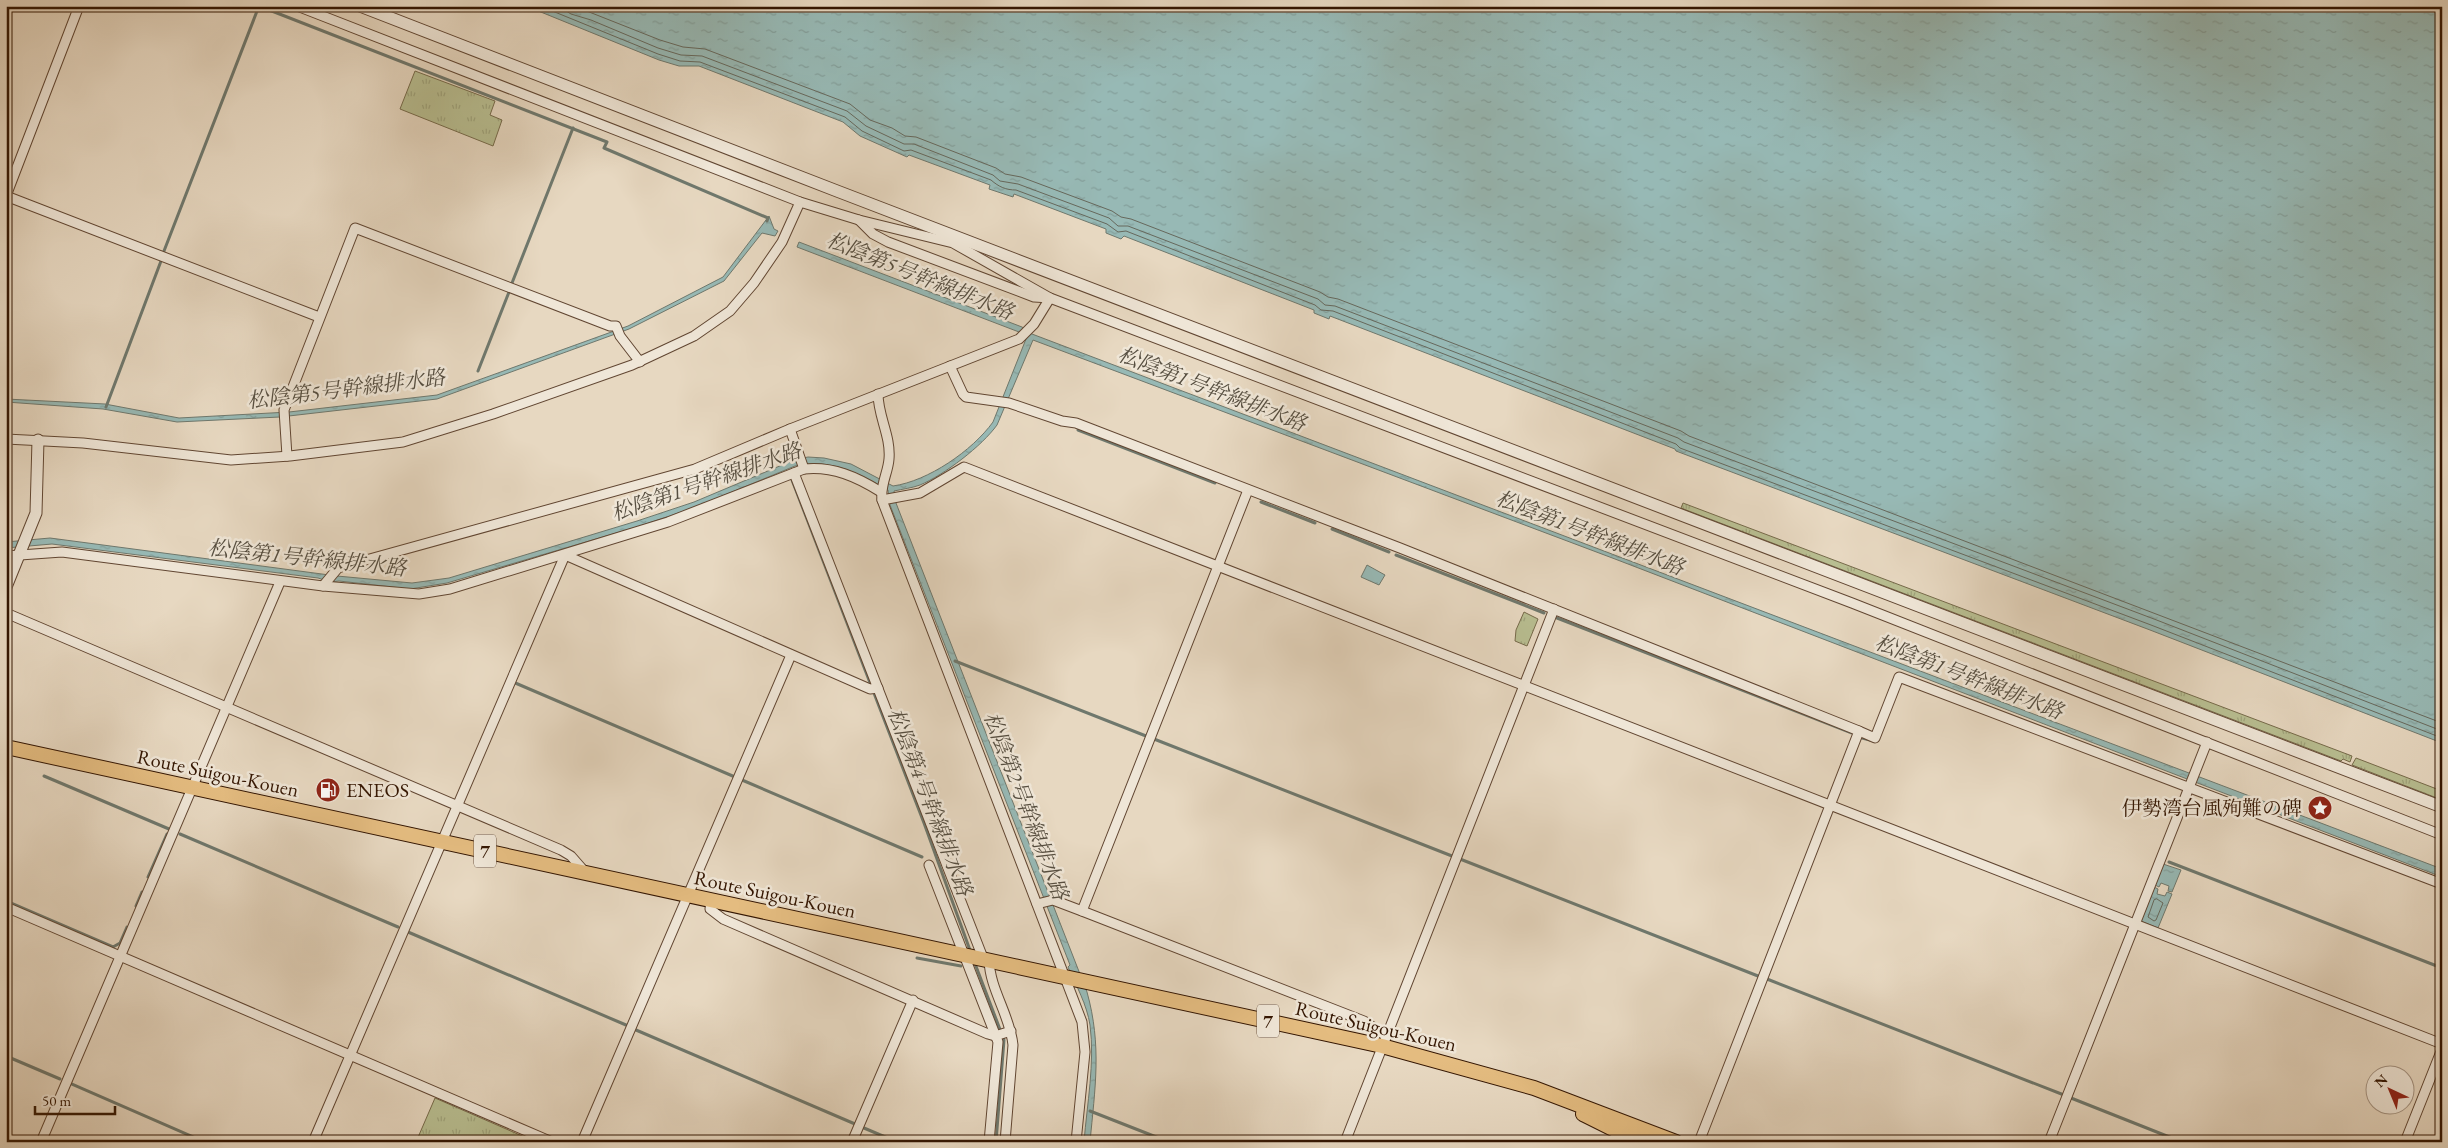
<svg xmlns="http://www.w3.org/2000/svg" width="2448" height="1148" viewBox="0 0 2448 1148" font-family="'EB Garamond','Noto Serif JP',serif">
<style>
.grass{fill:url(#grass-tufts);stroke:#766a4a}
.water{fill:url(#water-ripples);stroke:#6f786d}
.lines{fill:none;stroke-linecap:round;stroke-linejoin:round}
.shore{stroke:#66685c;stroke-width:1}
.stream{stroke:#6f786d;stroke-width:3}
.minor-casing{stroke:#614632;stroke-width:11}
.tertiary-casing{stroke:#614632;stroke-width:13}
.primary-casing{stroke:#341602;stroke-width:16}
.minor{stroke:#efe6d7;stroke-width:9}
.tertiary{stroke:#efe6d7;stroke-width:11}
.primary{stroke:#e4bc80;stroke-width:14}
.labels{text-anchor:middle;stroke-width:5;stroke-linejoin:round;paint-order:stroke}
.shield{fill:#efe6d7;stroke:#6c5442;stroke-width:1}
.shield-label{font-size:19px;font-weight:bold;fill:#341602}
.street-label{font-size:20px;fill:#341602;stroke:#efe6d7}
.poi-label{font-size:20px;fill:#341602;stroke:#efe6d7;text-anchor:start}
.water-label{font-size:21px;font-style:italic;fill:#574f41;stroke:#efe6d7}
</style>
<defs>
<pattern id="grass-tufts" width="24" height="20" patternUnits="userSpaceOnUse" patternTransform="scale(1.25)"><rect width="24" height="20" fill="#b8be91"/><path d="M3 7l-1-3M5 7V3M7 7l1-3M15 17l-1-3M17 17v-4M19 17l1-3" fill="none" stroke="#9fa37b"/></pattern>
<pattern id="water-ripples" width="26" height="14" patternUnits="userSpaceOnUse" patternTransform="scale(1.25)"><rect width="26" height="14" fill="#97b9b5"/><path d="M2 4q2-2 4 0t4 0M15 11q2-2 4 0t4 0" fill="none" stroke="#839e9a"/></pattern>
</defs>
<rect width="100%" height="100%" fill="#e7d8c1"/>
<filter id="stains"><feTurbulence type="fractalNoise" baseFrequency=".004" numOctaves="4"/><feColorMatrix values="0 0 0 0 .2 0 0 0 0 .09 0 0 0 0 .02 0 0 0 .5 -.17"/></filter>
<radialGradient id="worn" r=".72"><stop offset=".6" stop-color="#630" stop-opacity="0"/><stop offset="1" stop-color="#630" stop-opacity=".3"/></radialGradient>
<g class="grass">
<path d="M415 71 495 101 490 115 502 120 493 146 400 109Z"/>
<path d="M1683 503 2352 756 2350 762 2343 759 2341 761 1681 508Z"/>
<path d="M1524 612 1538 619 1527 646 1515 641 1516 630Z"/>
<path d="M2356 758 2442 791V800L2352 765Z"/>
<path d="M435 1098 536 1142H416Z"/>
</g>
<g class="water">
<path d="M526 6H2442V743L2150 630 1676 451 1675 449 1330 316 1329 319 1314 313V310L1124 236 1121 239 1106 233V229L1014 194 1013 197 989 189 990 185 909 155 907 157 860 136 843 122 699 66H679L659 60Z"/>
<path d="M769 216 774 229 778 231 775 236 762 233 724 281 629 329 437 399 280 417 177 422 103 409 6 402V399L105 404 179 418 289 412 437 395 628 326 723 277Z"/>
<path d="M799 242 1022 327 1032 334 2442 869V877L1615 559 1033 340 997 425C982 446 944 475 920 485 912 488 903 489 894 491L896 503 1087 992C1102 1046 1095 1088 1090 1142H1084C1087 1104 1095 1063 1090 1025 1087 1005 1076 985 1068 967L1070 965 890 505 888 490C858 473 831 458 795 466L693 508 640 526 447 583 410 589 339 581 330 582 318 578 52 544 6 548V542L50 538 337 576 412 583 449 578 637 521 694 502 794 460 808 457 824 458 851 464 893 486C928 481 972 451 993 422L1026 339 1019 332 797 247Z"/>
<path d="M1367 565 1385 575 1379 585 1361 577Z"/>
<path d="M2163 864 2181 870 2172 892 2168 891 2169 886 2161 883 2159 887 2155 885Z"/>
<path d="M2154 887 2158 889 2157 894 2165 896 2167 892 2172 894 2158 928 2141 921Z"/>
</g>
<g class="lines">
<g class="shore">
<path d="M540 6 658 54 680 61 700 62 845 117 862 131 904 151 911 150 991 180C999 187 1006 190 1016 190L1107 224 1118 232 1126 231 1315 305 1321 310 1333 311 1676 444 1680 448 2151 625 2442 738"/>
<path d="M558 6 571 14 591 20 658 48 681 55 702 56 847 111 866 126 904 144H914L993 175 1000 181 1018 184 1109 218 1118 226H1128L1318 299 1325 305 1335 306 1678 438 1684 442 2154 619 2442 731"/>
<path d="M574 6 660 40 683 47 705 49 850 104 870 120 892 128 905 136 916 137 996 168 1005 174 1021 177 1112 211 1121 217 1131 219 1320 292 1328 297 1338 299 1681 431 1689 436 2442 723"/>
<path d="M2157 899 2163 903 2156 920 2154 921 2148 917 2154 900Z"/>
</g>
<g class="stream">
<path d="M259 6 607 142 604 148 768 218 767 221"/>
<path d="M164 251 259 6"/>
<path d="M512 283 573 128"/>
<path d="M478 371 509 292"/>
<path d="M106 407 161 261"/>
<path d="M1078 430 1215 483"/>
<path d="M792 480 924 823 971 953"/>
<path d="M1261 502 1315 523"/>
<path d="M1332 529 1389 552"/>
<path d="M1396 555 1544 613"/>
<path d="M1557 618 1852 733"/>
<path d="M955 661 1146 736"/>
<path d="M513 682 735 777"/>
<path d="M1862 738 1870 740"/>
<path d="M1154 739 1452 856"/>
<path d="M44 776 169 829"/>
<path d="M742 780 922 857"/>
<path d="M180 834 398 927"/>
<path d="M1460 859 1758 976"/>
<path d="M2169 862 2442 968"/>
<path d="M148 877 167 834"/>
<path d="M6 901 113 947 120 943 127 927"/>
<path d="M136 906 142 892"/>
<path d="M408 932 626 1025"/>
<path d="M917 958 961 966"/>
<path d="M974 961 1004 1040 996 1142"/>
<path d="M1767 979 2064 1095"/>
<path d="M636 1030 855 1124"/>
<path d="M6 1056 60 1079"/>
<path d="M72 1084 205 1142"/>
<path d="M2071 1098 2182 1142"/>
<path d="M1090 1111 1169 1142"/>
<path d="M864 1128 897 1142"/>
</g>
<defs>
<g id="minor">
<path d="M6 196 319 317"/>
<path d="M6 196 79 6"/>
<path d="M859 220 873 234 888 242 1034 297 1050 298 1852 603 2442 835"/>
<path d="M950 366 963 394 966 397 1009 403 1062 421 1076 423 1400 548 1859 731 1699 1142"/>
<path d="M878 394C878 416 891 436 889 459 888 473 880 485 882 500L1082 1022 1085 1052 1076 1142"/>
<path d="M790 429 804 469"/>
<path d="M6 439 83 443 231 460 290 456 403 442 493 414 632 365 694 336 730 311 754 283 782 242 800 202"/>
<path d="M287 456 284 410 355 228 610 326H616L620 336 640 362"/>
<path d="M794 473 983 958"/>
<path d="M882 500 920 493 964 467 2442 1044"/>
<path d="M6 556 62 552 323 586 338 568 348 565 695 469 790 429 1019 339 1034 324 1050 298 953 243 859 220 800 202 297 6"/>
<path d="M323 586 419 594 450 589 668 522 804 469C833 466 857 477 881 492"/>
<path d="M6 613 561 850 571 856 585 872"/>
<path d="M1859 731 1875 738 1899 677 2442 884"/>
<path d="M929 865 998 1042 989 1142"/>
<path d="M711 901 710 909 723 919 988 1034 995 1036 1011 1031"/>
<path d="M1037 904 1053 900 1082 911 1364 1021 1386 1036"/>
<path d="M6 907 552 1142"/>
<path d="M1082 911 1248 490"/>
<path d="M989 960C990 990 1010 1015 1013 1045L1005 1142"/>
<path d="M41 1142 280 582"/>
<path d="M313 1142 565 555 870 689 878 688"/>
<path d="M582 1142 791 655"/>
<path d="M852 1142 913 1000"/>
<path d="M1345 1142 1554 609"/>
<path d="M2049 1142 2207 742"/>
<path d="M2405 1142 2442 1049"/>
</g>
<g id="tertiary">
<path d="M360 6 837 191 2442 807"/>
<path d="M6 587 36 513 38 440"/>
</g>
<g id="primary">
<path d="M6 747 1382 1046 1534 1088 1676 1142"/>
<path d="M1583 1114 1639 1142"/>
</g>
</defs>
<use href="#minor" class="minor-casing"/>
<use href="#tertiary" class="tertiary-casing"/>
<use href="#primary" class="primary-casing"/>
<use href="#minor" class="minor"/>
<use href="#tertiary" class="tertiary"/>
<use href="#primary" class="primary"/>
</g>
<defs>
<symbol id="fuel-disc" viewBox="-11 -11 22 22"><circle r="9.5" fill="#8f2418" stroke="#efe6d7"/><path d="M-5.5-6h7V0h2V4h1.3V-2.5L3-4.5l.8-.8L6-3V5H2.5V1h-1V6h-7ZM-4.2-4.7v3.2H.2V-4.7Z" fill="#fff"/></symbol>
<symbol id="sight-disc" viewBox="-11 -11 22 22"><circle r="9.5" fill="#8f2418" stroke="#efe6d7"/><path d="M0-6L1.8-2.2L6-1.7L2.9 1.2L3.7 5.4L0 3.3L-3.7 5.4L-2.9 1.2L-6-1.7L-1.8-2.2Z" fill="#fff"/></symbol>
</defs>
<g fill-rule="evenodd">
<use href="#fuel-disc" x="314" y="776" width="28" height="28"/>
<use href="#sight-disc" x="2306" y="794" width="28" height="28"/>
</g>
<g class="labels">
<g class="shield">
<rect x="474" y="834.5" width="22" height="33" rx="4"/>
<rect x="1257" y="1004.5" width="22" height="33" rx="4"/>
</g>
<g class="shield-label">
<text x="485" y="858">7</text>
<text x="1268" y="1028">7</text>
</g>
<g class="street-label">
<text transform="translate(218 773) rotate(12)" y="7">Route Suigou-Kouen</text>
<text transform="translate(775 894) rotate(12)" y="7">Route Suigou-Kouen</text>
<text transform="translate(1376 1026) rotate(13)" y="7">Route Suigou-Kouen</text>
</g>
<g class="poi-label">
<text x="346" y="797">ENEOS</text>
<text x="2302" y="815" text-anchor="end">伊勢湾台風殉難の碑</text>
</g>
<g class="water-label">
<text transform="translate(920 276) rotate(22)" y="7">松陰第5号幹線排水路</text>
<text transform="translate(346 389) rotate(-7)" y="7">松陰第5号幹線排水路</text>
<text transform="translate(1212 389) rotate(21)" y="7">松陰第1号幹線排水路</text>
<text transform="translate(706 482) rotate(-19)" y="7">松陰第1号幹線排水路</text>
<text transform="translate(1590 533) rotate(21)" y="7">松陰第1号幹線排水路</text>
<text transform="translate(307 558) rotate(6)" y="7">松陰第1号幹線排水路</text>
<text transform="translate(1969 677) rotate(21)" y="7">松陰第1号幹線排水路</text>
<text transform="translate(930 802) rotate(69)" y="7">松陰第4号幹線排水路</text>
<text transform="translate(1026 806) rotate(69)" y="7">松陰第2号幹線排水路</text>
</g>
</g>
<rect width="2448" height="1148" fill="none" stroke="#e7d8c1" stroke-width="25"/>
<rect x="8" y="8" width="2433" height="1133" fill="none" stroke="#341602" stroke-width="2.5"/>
<rect x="12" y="12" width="2423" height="1123" fill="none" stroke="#341602"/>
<g transform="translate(2390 1090) rotate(316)"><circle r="24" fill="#efe6d7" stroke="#a49382"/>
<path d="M0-4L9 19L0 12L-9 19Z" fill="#8f2418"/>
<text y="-8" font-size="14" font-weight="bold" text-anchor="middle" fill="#341602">N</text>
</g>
<path d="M35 1106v8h80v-8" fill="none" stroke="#341602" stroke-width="2.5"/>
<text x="42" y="1106" font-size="15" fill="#341602" stroke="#efe6d7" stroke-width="4" paint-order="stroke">50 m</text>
<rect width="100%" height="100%" filter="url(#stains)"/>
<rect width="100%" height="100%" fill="url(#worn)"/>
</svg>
